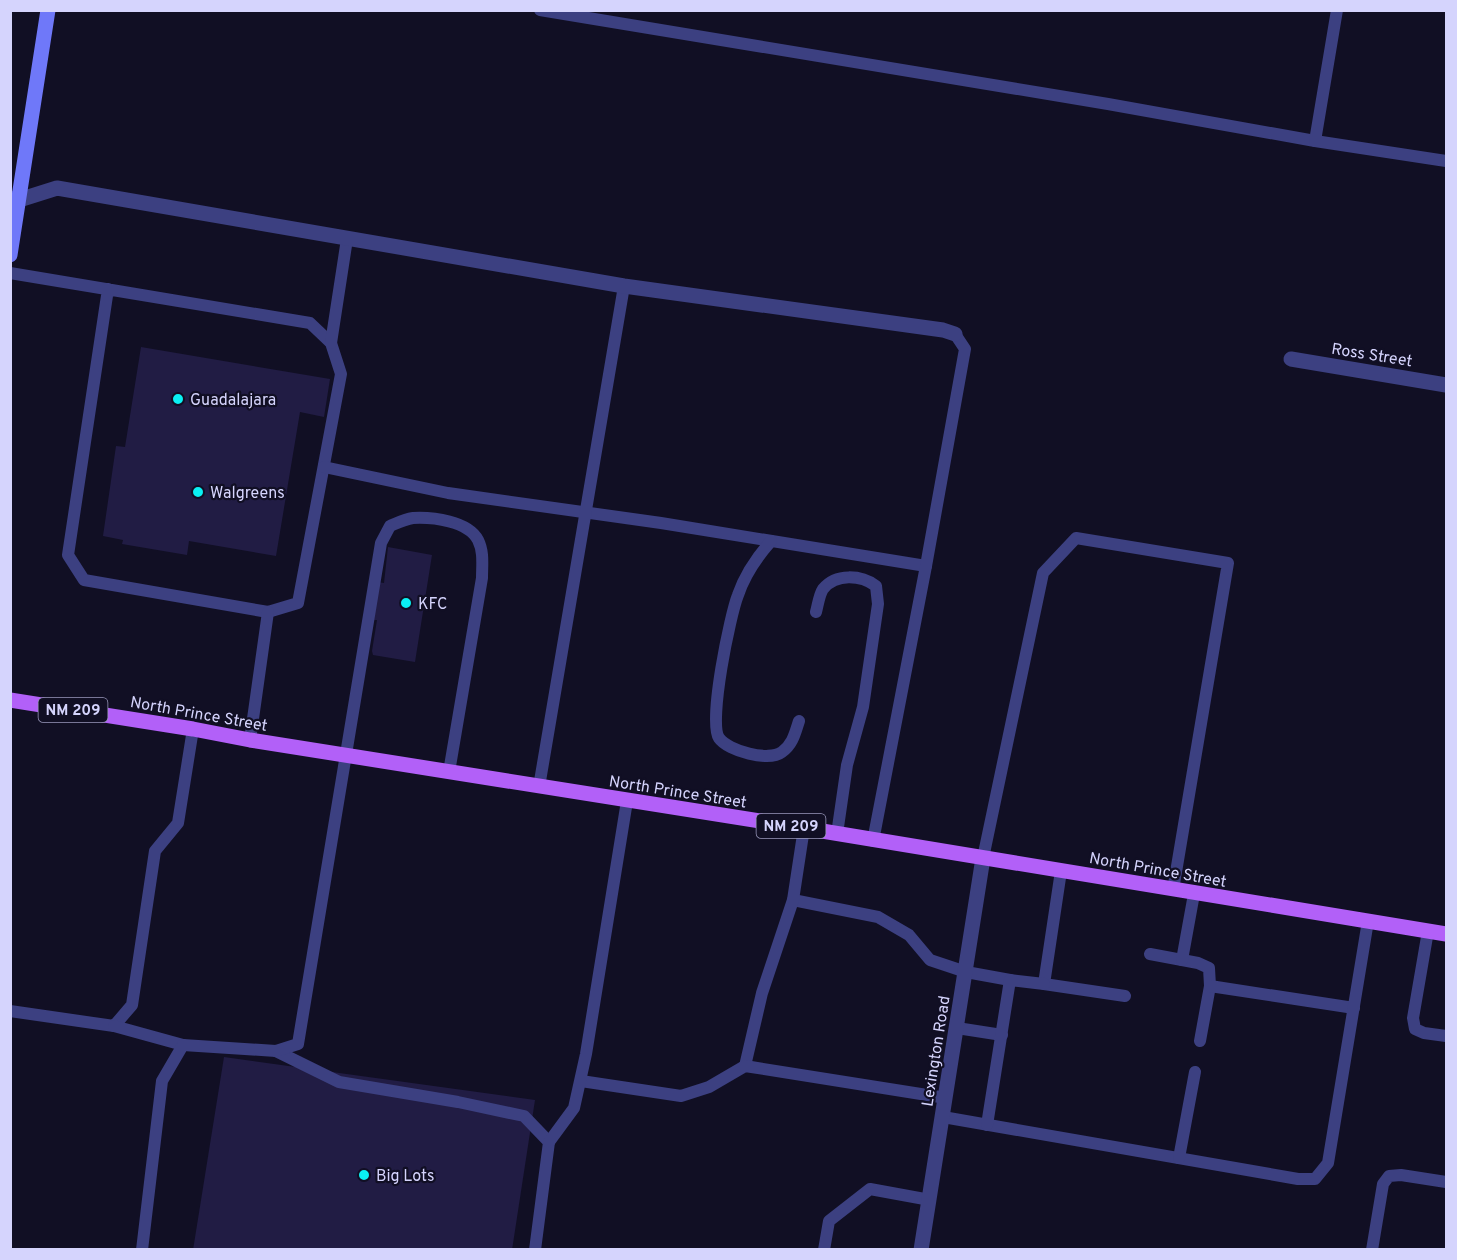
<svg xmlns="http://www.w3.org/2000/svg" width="1457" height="1260" viewBox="0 0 1457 1260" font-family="Overpass,sans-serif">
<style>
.building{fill:#211c44}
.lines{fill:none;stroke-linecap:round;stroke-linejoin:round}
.service{stroke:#3c4081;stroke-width:12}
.minor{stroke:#3c4081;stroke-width:15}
.secondary{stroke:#6f78f9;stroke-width:15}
.primary{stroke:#b260f8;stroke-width:15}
.poi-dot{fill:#0af0f3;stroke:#110f24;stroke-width:2}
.labels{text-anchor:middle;stroke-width:4.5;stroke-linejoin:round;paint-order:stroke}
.shield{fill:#110f24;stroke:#9a99bc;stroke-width:1.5}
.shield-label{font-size:15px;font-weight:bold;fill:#d5d4fd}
.street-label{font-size:16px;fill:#d5d4fd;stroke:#110f24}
.poi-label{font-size:16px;fill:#d5d4fd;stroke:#110f24;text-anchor:start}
</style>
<rect width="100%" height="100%" fill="#110f24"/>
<g class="building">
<path d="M141 347 330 379 324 417 300 412 276 556 189 541 187 555 122 544 123 540 103 536 116 446 125 447Z"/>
<path d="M388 547 432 555 415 662 373 655 372 651 377 620H374L377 582 384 583Z"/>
<path d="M224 1057 535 1100 512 1250H193Z"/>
</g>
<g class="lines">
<g class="service">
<path d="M540 10 1108 104 1315 141"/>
<path d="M1337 10 1315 141 1446 161"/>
<path d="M10 273 310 323 331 343 341 374 298 603 268 612 84 580 68 555 108 289"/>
<path d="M331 343 347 239"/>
<path d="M324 467 448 493 661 523 926 566"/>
<path d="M771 541C757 557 745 574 738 595 730 615 708 722 719 738 728 751 769 762 782 752 793 744 795 733 799 721"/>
<path d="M816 612C818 605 819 595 823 589 836 573 861 575 876 586L878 604 863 707 847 765 837 834"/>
<path d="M250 740 268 612"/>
<path d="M539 787 624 286"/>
<path d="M873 841 926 566 965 349 955 334"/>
<path d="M983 858 1043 573 1076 538 1228 563 1173 890"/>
<path d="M1061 871 1044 984 1125 996"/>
<path d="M793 900 878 917 909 935 930 960 966 972 1010 980"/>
<path d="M1428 931 1413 1018 1415 1029 1424 1033 1446 1036"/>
<path d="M1150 954 1198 963 1209 968 1210 986 1200 1041"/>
<path d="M1182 960 1194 894"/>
<path d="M1210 986 1354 1008"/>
<path d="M10 1011 114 1026 132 1005 155 851 178 823 193 729"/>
<path d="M114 1026 183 1045"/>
<path d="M957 1028 1002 1035"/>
<path d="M276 1051 339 1082 458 1102 524 1116 549 1142 535 1250"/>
<path d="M745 1066 762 993 793 900 804 828"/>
<path d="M581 1081 681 1096 709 1087 745 1066 946 1098"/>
<path d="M943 1117 1298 1179H1315L1328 1163 1368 921"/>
<path d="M987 1125 1010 980 1044 984"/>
<path d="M549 1142 574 1108 586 1054 627 801"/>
<path d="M1179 1158 1195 1072"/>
<path d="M142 1250 162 1081 183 1045 276 1051 298 1044 381 543 390 526C397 523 405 519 413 518 433 517 468 521 478 540 484 552 482 565 482 578L449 772"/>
<path d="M824 1250 829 1221 870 1189 930 1200"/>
<path d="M1372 1250 1383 1184 1389 1176 1401 1175 1446 1182"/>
</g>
<g class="minor">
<path d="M10 198 19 200 57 188 624 286 943 330 955 334"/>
<path d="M1291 359 1446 385"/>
<path d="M921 1250 983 858"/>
</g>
<path class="secondary" d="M10 255 48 10"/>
<path class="primary" d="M10 700 193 729 250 740 804 828 1446 934"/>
</g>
<g class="poi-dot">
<circle cx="178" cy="399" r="6"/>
<circle cx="198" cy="492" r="6"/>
<circle cx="406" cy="603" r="6"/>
<circle cx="364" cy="1175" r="6"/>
</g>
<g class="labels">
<g class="shield">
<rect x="38.5" y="698" width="69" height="24" rx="4.5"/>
<rect x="756.5" y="814" width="69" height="24" rx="4.5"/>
</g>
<g class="shield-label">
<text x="73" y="715">NM 209</text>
<text x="791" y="831">NM 209</text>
</g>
<g class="street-label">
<text transform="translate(1372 354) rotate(9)" y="6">Ross Street</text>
<text transform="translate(199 713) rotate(10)" y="6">North Prince Street</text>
<text transform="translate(678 791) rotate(9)" y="6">North Prince Street</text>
<text transform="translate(1158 869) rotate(10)" y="6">North Prince Street</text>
<text transform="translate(935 1051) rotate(-81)" y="6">Lexington Road</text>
</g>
<g class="poi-label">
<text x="190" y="405">Guadalajara</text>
<text x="210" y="498">Walgreens</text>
<text x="418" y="609">KFC</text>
<text x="376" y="1181">Big Lots</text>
</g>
</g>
<rect width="1457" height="1260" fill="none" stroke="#d5d4fd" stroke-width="24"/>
</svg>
